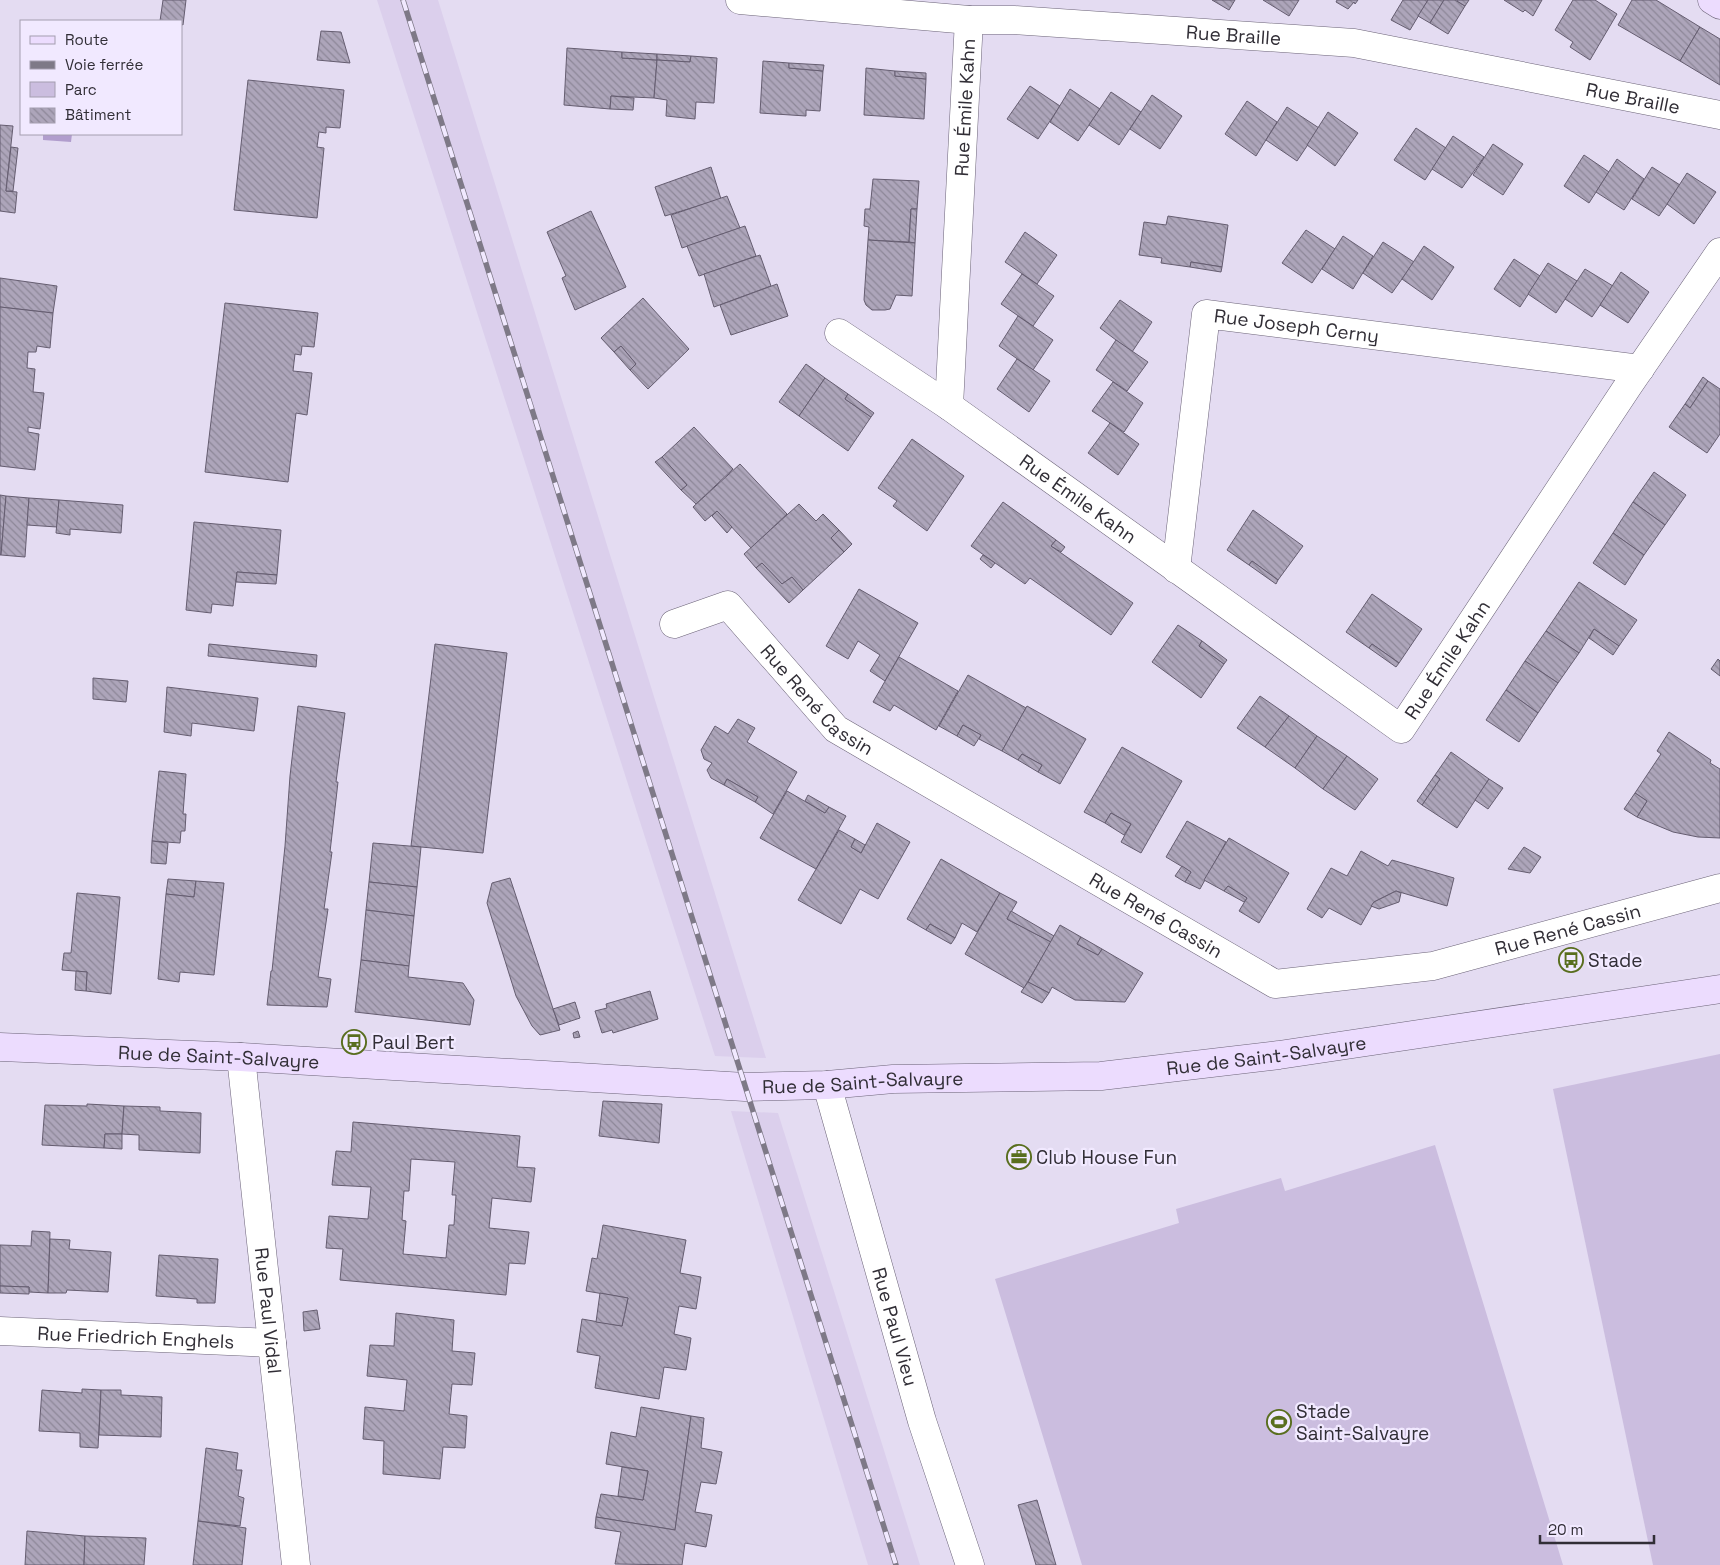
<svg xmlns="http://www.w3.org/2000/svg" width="1720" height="1565" viewBox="0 0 1720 1565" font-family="'Space Grotesk',sans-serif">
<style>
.built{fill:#dbcfec}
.park{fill:#cbbddf}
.water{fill:#b19dcd}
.building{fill:url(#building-back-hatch);stroke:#655d70;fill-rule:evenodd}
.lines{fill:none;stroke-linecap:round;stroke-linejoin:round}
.street-casing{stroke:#6b6377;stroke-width:29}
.secondary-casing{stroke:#6b6377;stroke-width:29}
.street{stroke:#fff;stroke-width:28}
.secondary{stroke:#ecdcfe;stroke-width:28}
.rail-casing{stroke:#7e7987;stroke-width:5.5}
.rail{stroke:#f1e9ff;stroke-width:4;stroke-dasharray:11;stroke-linecap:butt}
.labels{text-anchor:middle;stroke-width:4.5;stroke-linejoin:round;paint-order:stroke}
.street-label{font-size:19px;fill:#312e36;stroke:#f1e9ff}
.poi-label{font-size:19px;fill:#312e36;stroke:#f1e9ff;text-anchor:start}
</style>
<defs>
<pattern id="building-back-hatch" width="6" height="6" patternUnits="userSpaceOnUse" patternTransform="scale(1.25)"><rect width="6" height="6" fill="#ada5ba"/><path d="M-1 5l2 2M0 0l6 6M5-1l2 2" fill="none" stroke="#8d8798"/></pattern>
</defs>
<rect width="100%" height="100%" fill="#e4dcf2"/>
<g class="built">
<path d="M377 0H438L766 1058 715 1056Z"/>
<path d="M731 1111 778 1113 920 1565H868Z"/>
</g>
<g class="park">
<path d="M1720 1054V1565H1653L1553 1089Z"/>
<path d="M1435 1145 1563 1565H1082L995 1279 1179 1223 1176 1209 1281 1178 1285 1191Z"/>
</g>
<path class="water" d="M43 134H72L71 142 43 140Z"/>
<g class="building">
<path d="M163 0H186L183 25 181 24V21H160Z"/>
<path d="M1212 0H1235L1229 10Z"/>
<path d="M1263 0H1299L1289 16Z"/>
<path d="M1337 0H1358L1355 4 1354 2 1348 9 1336 2Z"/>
<path d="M1403 0H1428L1410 30 1391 20Z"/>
<path d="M1428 0H1444L1430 23 1418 16Z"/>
<path d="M1444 0H1455L1465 6 1448 34 1430 23Z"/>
<path d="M1457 0H1469L1465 6 1457 1Z"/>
<path d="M1504 0H1542L1533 16 1525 10 1523 12Z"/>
<path d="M1573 0H1595L1617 14 1590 60 1570 47 1573 42 1555 30Z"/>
<path d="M1632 0H1656L1700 27 1680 61 1618 25Z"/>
<path d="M1700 27 1720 39V85L1680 61Z"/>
<path d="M321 31 341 32 350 63 317 60Z"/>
<path d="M567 48 622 52V58L657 60 654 98 611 96 610 109 564 105Z"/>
<path d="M622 52 657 54V60L622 58Z"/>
<path d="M657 54 691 56 690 62 657 60Z"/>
<path d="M691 56 717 58 714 103 696 102 695 119 666 116 667 100 654 98 657 60 690 62Z"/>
<path d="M763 61 789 63V68L823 71 820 111 806 110V116L760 113Z"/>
<path d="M789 63 824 65 823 71 789 68Z"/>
<path d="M866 68 895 71V76L926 79 924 119 864 115Z"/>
<path d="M895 71 926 73V79L895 76Z"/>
<path d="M248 80 344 90 340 128 326 127V133L319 132 317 147 324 148 317 218 234 210Z"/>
<path d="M1030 86 1060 106 1038 139 1007 119Z"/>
<path d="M1070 89 1100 109 1078 141 1050 122Z"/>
<path d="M1111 92 1141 112 1119 145 1089 125Z"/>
<path d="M1152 95 1182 116 1160 149 1130 129Z"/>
<path d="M611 96 634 98 633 110 610 109Z"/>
<path d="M1247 101 1277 122 1256 156 1225 134Z"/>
<path d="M1287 107 1319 128 1297 161 1266 140Z"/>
<path d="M1328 112 1358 133 1335 166 1307 145Z"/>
<path d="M0 125 13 126 6 191 17 192 15 213 0 211Z"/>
<path d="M1416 128 1446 148 1425 180 1394 160Z"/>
<path d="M1453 136 1484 157 1462 188 1432 169Z"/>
<path d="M1493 144 1523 164 1503 195 1473 175Z"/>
<path d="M11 147 18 148 13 191H6Z"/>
<path d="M1584 155 1609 172 1589 203 1564 186Z"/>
<path d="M1617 159 1644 179 1624 210 1596 192Z"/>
<path d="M711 167 721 199 665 216 655 187Z"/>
<path d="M1652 167 1680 185 1659 216 1632 199Z"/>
<path d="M1687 173 1716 192 1694 224 1667 204Z"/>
<path d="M873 179 919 181 917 209H911L909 242 868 240 869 227 864 226 865 209H870Z"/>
<path d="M727 196 740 228 682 248 671 215Z"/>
<path d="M911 209H917L915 243 909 242Z"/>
<path d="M591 211 626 287 575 310 562 278 566 276 547 232Z"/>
<path d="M1168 216 1228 225 1222 267 1191 262 1190 267 1161 263 1162 258 1139 255 1144 222 1166 225Z"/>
<path d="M745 226 756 256 699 276 687 246Z"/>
<path d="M1306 230 1335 249 1312 283 1282 263Z"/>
<path d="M1025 232 1057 255 1037 284 1005 262Z"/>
<path d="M1343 236 1373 256 1353 289 1322 269Z"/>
<path d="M868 240 915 243 912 296 896 295 890 309 885 310H872L866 305 864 300Z"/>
<path d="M1383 242 1414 262 1392 293 1363 273Z"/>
<path d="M1424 246 1454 267 1432 300 1402 279Z"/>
<path d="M760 255 771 286 714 307 704 274Z"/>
<path d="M1514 259 1540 276 1520 307 1494 289Z"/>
<path d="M1191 262 1222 267 1221 272 1190 267Z"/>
<path d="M1548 263 1577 281 1556 313 1528 294Z"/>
<path d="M1585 269 1613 286 1592 317 1565 299Z"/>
<path d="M1621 272 1649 292 1628 323 1600 305Z"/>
<path d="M1022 274 1054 296 1033 326 1001 304Z"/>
<path d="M0 278 57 286 53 313 0 307Z"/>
<path d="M777 284 788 316 731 335 720 305Z"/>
<path d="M643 298 689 349 648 389 630 370 636 364 621 346 614 352 601 338Z"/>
<path d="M1120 300 1152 322 1132 352 1100 328Z"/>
<path d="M225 303 318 313 314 347 302 346 301 355 295 354 293 371 312 373 307 415 296 413 288 482 205 472Z"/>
<path d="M0 307 53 313 50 348 37 346 36 352H28L27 368 35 369 33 392 44 393 40 429 28 427V432L39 434 35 470 0 466Z"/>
<path d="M1018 316 1053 340 1033 370 999 346Z"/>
<path d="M1116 340 1148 362 1127 391 1096 370Z"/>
<path d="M621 346 636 364 630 370 614 352Z"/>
<path d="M1017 359 1050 381 1029 412 997 389Z"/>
<path d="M806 364 825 378 799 416 779 402Z"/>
<path d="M1703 377 1708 381 1690 408 1685 404Z"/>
<path d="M825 378 848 394 845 399 871 417 848 451 799 416Z"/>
<path d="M1708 381 1720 389V434L1707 453 1669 427 1685 404 1690 408Z"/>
<path d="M1113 382 1143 403 1124 432 1092 411Z"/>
<path d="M848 394 874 413 871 417 845 399Z"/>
<path d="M1110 423 1139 444 1118 475 1088 453Z"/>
<path d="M694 427 733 469 696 504 681 490 687 485 662 457Z"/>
<path d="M912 439 964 476 927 531 893 506 897 501 878 488Z"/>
<path d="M662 457 687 485 681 490 655 462Z"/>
<path d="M740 464 787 514 751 548 717 511 705 521 693 507Z"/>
<path d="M1654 472 1686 495 1665 525 1633 502Z"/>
<path d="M0 495 6 496 1 555H0Z"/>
<path d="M6 496 29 498 25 557 1 555Z"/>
<path d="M29 498 59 500 57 527 27 525Z"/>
<path d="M59 500 123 505 121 533 70 529V535L56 533Z"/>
<path d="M1003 502 1056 540 1051 546 1133 603 1111 635 1030 578 1025 584 971 546Z"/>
<path d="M1633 502 1665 525 1644 555 1613 533Z"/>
<path d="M799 504 816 521 823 514 839 530 831 538 844 552 803 590 792 577 782 584 762 563 756 568 744 554Z"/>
<path d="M1253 510 1303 546 1278 580 1252 561 1249 565 1227 550Z"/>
<path d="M717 511 732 527 727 533 712 516Z"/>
<path d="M194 522 281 530 277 575 237 572 233 606 212 604 211 613 186 610Z"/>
<path d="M839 530 852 544 844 552 831 538Z"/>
<path d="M1613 533 1644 555 1625 585 1593 563Z"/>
<path d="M1056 540 1065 547 1061 552 1051 546Z"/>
<path d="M983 555 995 563 991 568 980 559Z"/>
<path d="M1252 561 1278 580 1276 584 1249 565Z"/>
<path d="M762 563 782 584 792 577 803 590 789 603 756 568Z"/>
<path d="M237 572 277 575 276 584 236 582Z"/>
<path d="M1579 582 1637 620 1619 646 1594 629 1579 653 1546 631Z"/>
<path d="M859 589 918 623 885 681 870 671 880 655 858 641 848 659 826 646Z"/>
<path d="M1372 594 1422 629 1399 663 1372 644 1369 648 1346 632Z"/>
<path d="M1178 625 1202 641 1199 646 1224 664 1201 698 1152 662Z"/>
<path d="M1594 629 1619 646 1613 655 1589 638Z"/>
<path d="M1546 631 1579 653 1558 683 1525 661Z"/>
<path d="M1202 641 1227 660 1224 664 1199 646Z"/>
<path d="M209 644 317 655 316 667 208 656Z"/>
<path d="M435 644 507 653 483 853 411 846Z"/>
<path d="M1372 644 1399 663 1396 667 1369 648Z"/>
<path d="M899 657 958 691 936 730 894 705 890 711 873 702Z"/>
<path d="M1718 659 1720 661V676L1711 669Z"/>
<path d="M1525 661 1558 683 1538 713 1506 690Z"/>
<path d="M968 675 1026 708 1002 751 979 739 981 735 963 725 957 736 939 726Z"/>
<path d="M93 678 128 681 126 702 93 699Z"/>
<path d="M167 687 258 698 254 731 192 723 191 736 164 732Z"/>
<path d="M1506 690 1538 713 1519 742 1486 720Z"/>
<path d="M1260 696 1289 716 1265 747 1237 728Z"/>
<path d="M298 706 345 713 336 782H338L330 852H332L324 909H328L318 977 331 979 327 1007 267 1005 271 971H272L285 846 290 776Z"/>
<path d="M1027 706 1086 739 1060 784 1038 772 1042 765 1022 754 1018 760 1002 751Z"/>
<path d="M1289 716 1317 736 1295 768 1265 747Z"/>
<path d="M738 719 755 728 747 742 797 772 773 814 755 802 758 797 727 779 724 785 711 778 707 770 712 763 704 759 701 750 715 726 728 734Z"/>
<path d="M963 725 981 735 974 746 957 736Z"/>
<path d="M1669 732 1711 760 1710 763 1720 769V838L1698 837 1673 832 1637 817 1647 801 1635 793 1661 754 1657 751Z"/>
<path d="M1317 736 1347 756 1323 789 1295 768Z"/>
<path d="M1122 747 1182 781 1141 853 1121 842 1131 824 1111 813 1105 823 1084 812Z"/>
<path d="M1451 752 1489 779 1457 828 1422 805 1440 779 1435 775Z"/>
<path d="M1022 754 1042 765 1038 772 1018 760Z"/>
<path d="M1347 756 1378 779 1355 810 1323 789Z"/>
<path d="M159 771 186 774 183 814H186L185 831H181L180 843 152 841Z"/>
<path d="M1435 775 1440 779 1422 805 1417 801Z"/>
<path d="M727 779 758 797 755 802 724 785Z"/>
<path d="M1489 779 1503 788 1488 809 1475 800Z"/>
<path d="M787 791 825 813 829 807 846 816 816 869 760 838Z"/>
<path d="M1635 793 1647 801 1637 817 1624 809Z"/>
<path d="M808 795 829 807 825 813 805 801Z"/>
<path d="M1111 813 1131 824 1124 835 1105 823Z"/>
<path d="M1187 821 1226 842 1200 889 1185 882 1191 872 1166 857Z"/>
<path d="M877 823 910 842 878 899 860 889 841 924 798 900 839 830 855 839 851 847 861 853Z"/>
<path d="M1229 838 1289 873 1259 923 1239 911 1247 898 1228 886 1224 891 1204 880Z"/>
<path d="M855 839 865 845 861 853 851 847Z"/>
<path d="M152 841 168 843 166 864 151 863Z"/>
<path d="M373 843 421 847 417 887 369 882Z"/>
<path d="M1524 847 1541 857 1530 873 1508 869Z"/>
<path d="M1361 851 1388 866 1392 860 1454 878 1447 906 1396 891 1374 902 1361 925 1329 908 1322 918 1307 909 1331 868 1347 876Z"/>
<path d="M941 859 1000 893 977 932 962 923 955 938 930 924 926 930 907 919Z"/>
<path d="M1182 866 1191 872 1185 882 1175 876Z"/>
<path d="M510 878 560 1030 540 1035 532 1026 516 996 487 903 492 883Z"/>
<path d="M168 879 196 881 194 897 166 894Z"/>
<path d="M196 881 224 883 214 975 180 972 179 982 158 979 166 894 194 897Z"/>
<path d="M369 882 417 887 414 916 366 910Z"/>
<path d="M1228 886 1247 898 1244 902 1224 891Z"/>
<path d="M1396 891 1401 893 1399 902 1379 909 1371 906 1374 902Z"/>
<path d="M77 893 120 897 111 994 86 991 87 972 62 970 64 953H71Z"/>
<path d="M1000 893 1017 902 1007 919 1051 942 1024 988 965 954Z"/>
<path d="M366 910 414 916 409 966 361 960Z"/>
<path d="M1011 911 1054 936 1051 942 1007 919Z"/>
<path d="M930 924 955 938 951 944 926 930Z"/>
<path d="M1060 925 1081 937 1077 944 1098 955 1102 949 1143 973 1125 1002 1075 1000 1052 987 1049 993 1028 982Z"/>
<path d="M1081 937 1102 949 1098 955 1077 944Z"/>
<path d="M361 960 409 966 408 977 463 983 474 1000 470 1025 355 1012Z"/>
<path d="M76 971 87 972 86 991 75 990Z"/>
<path d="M1028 982 1049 993 1042 1003 1021 992Z"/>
<path d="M650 991 658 1019 613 1033 612 1030 602 1033 595 1011 607 1008 606 1004Z"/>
<path d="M575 1002 580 1018 559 1025 553 1009Z"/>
<path d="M578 1031 580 1037 574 1038 573 1033Z"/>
<path d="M603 1101 662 1104 659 1143 599 1136Z"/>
<path d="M87 1104 124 1106 122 1134H105L104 1148 42 1145 45 1105 87 1106Z"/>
<path d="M124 1106 160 1107V1111L201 1113 200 1153 139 1150V1135L122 1134Z"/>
<path d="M353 1122 520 1136 517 1167 535 1168 531 1202 492 1198 489 1228 529 1232 525 1264 509 1263 506 1295 340 1280 343 1249 326 1248 329 1216 368 1219 371 1187 332 1185 336 1151 351 1152ZM411 1159 455 1162 452 1195H456L454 1225H449L446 1258 403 1254 406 1221 402 1220 404 1191H409Z"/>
<path d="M105 1134H122V1149L104 1148Z"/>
<path d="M603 1225 686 1240 680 1273 701 1277 696 1309 679 1306 674 1334 691 1338 686 1370 664 1367 659 1399 595 1388 600 1356 577 1352 582 1319 622 1326 628 1298 586 1291 592 1258 597 1259Z"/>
<path d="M32 1231 50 1232 48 1293 29 1292V1287L0 1286V1245L31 1246Z"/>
<path d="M50 1239 70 1240 69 1249 111 1252 108 1292 67 1290 66 1293H48Z"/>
<path d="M159 1255 218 1259 215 1303H197V1299L156 1296Z"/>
<path d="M0 1286 29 1287V1294L0 1293Z"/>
<path d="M600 1293 628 1298 622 1326 596 1322Z"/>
<path d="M317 1310 320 1329 304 1331 303 1312Z"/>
<path d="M396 1313 454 1320 452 1351 475 1353 472 1385 452 1384 449 1414 467 1416 465 1448 443 1447 440 1479 383 1474 384 1441 363 1439 365 1407 404 1411 407 1380 367 1376 370 1345 394 1346Z"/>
<path d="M82 1389 101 1390 98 1448 80 1447V1433L39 1431 42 1390 82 1393Z"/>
<path d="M101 1390H121V1395L162 1397 161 1437 99 1435Z"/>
<path d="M641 1407 691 1416 675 1530 596 1517 601 1494 643 1500 648 1471 606 1464 611 1432 636 1437Z"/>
<path d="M691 1416 704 1418 701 1448 722 1452 716 1484 701 1482 695 1512 712 1515 706 1547 685 1543 682 1565 615 1564 621 1532 595 1528 596 1517 675 1530Z"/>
<path d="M206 1448 238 1453 236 1470H242L238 1496 244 1498 240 1526 198 1521Z"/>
<path d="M622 1467 648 1471 643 1500 618 1496Z"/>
<path d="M1037 1500 1056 1565H1036L1018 1505Z"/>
<path d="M198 1521 246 1528 242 1565H193Z"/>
<path d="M27 1531 85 1536 84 1565H25Z"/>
<path d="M85 1536 146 1538 144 1565H84Z"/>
</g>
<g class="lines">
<defs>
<g id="street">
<path id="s1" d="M740 0 969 20H1014L1354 43 1720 115"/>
<path id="s2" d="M839 333 949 406 1401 729 1628 386 1720 252"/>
<path id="s3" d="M949 406 969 20"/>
<path id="s4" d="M1176 569 1206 314 1640 369"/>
<path id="s5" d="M674 624 728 605 836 729 1275 984 1433 966 1720 888"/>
<path id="s6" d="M241 1057 296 1565"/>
<path id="s7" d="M827 1085 922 1421 970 1565"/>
<path id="s8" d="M0 1331 272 1343"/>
</g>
<g id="secondary">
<path d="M1712 0 1720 5"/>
<path id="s9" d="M0 1047 241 1057 745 1087 827 1085 893 1079 1101 1076 1279 1055 1720 989"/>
</g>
</defs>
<use href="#street" class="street-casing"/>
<use href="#secondary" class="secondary-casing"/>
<use href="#street" class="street"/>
<use href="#secondary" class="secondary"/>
<defs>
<path id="rail" d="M403 0 896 1565"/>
</defs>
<use href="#rail" class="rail-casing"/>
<use href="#rail" class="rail"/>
</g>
<defs>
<symbol id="bus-ring" viewBox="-11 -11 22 22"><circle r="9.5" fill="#f1e9ff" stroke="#596e1e" stroke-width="1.5"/><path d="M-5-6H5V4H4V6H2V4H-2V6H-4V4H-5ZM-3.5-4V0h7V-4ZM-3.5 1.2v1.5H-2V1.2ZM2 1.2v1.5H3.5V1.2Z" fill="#596e1e"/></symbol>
<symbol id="office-ring" viewBox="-11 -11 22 22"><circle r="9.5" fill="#f1e9ff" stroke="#596e1e" stroke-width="1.5"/><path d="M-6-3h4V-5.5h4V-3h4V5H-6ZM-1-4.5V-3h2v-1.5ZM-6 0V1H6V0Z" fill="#596e1e"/></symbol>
<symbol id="stadium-ring" viewBox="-11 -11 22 22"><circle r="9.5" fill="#f1e9ff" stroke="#596e1e" stroke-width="1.5"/><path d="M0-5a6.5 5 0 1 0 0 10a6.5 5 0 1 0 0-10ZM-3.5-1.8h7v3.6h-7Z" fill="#596e1e"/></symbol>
</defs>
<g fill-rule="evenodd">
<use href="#bus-ring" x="1557" y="946" width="28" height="28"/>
<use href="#bus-ring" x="340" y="1028" width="28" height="28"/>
<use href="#office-ring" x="1005" y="1143" width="28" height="28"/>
<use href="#stadium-ring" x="1265" y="1408" width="28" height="28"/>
</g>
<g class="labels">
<g class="street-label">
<text dy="7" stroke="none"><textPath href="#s1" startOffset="495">Rue Braille</textPath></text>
<text dy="7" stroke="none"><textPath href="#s1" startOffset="900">Rue Braille</textPath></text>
<text dy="7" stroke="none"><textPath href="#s3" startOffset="299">Rue Émile Kahn</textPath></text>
<text dy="7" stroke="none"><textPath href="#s4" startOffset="348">Rue Joseph Cerny</textPath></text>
<text dy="7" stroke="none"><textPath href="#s2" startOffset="291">Rue Émile Kahn</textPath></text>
<text dy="7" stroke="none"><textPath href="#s2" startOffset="771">Rue Émile Kahn</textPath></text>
<text dy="7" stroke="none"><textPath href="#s5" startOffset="188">Rue René Cassin</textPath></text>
<text dy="7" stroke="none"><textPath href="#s5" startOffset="592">Rue René Cassin</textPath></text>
<text dy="7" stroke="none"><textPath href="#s5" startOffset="1028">Rue René Cassin</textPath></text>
<text dy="7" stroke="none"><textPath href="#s9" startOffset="1269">Rue de Saint-Salvayre</textPath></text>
<text dy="7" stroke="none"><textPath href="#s9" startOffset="219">Rue de Saint-Salvayre</textPath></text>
<text dy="7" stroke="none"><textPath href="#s9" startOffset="864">Rue de Saint-Salvayre</textPath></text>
<text dy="7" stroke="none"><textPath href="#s6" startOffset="255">Rue Paul Vidal</textPath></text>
<text dy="7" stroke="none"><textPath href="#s7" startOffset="251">Rue Paul Vieu</textPath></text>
<text dy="7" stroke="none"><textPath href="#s8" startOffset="136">Rue Friedrich Enghels</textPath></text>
</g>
<g class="poi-label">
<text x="1588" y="967">Stade</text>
<text x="372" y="1049">Paul Bert</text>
<text x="1036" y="1164">Club House Fun</text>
<text x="1296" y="1418">Stade<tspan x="1296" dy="22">Saint-Salvayre</tspan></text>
</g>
</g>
<rect x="20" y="20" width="162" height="115" fill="#f1e9ff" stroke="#a49eaf"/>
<rect x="30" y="36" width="25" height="8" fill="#ecdcfe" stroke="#a49eaf"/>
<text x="65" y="45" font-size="15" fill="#312e36">Route</text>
<rect x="30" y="61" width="25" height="8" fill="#7e7987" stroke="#a49eaf"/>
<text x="65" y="70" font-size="15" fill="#312e36">Voie ferrée</text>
<rect x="30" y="82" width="25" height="15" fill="#cbbddf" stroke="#a49eaf"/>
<text x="65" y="95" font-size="15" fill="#312e36">Parc</text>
<rect x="30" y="108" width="25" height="15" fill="url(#building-back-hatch)" stroke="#a49eaf"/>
<text x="65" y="120" font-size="15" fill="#312e36">Bâtiment</text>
<path d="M1540 1535v8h114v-8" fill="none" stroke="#312e36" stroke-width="2.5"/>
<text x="1548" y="1535" font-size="15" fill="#312e36" stroke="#f1e9ff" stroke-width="4" paint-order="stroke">20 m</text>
</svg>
